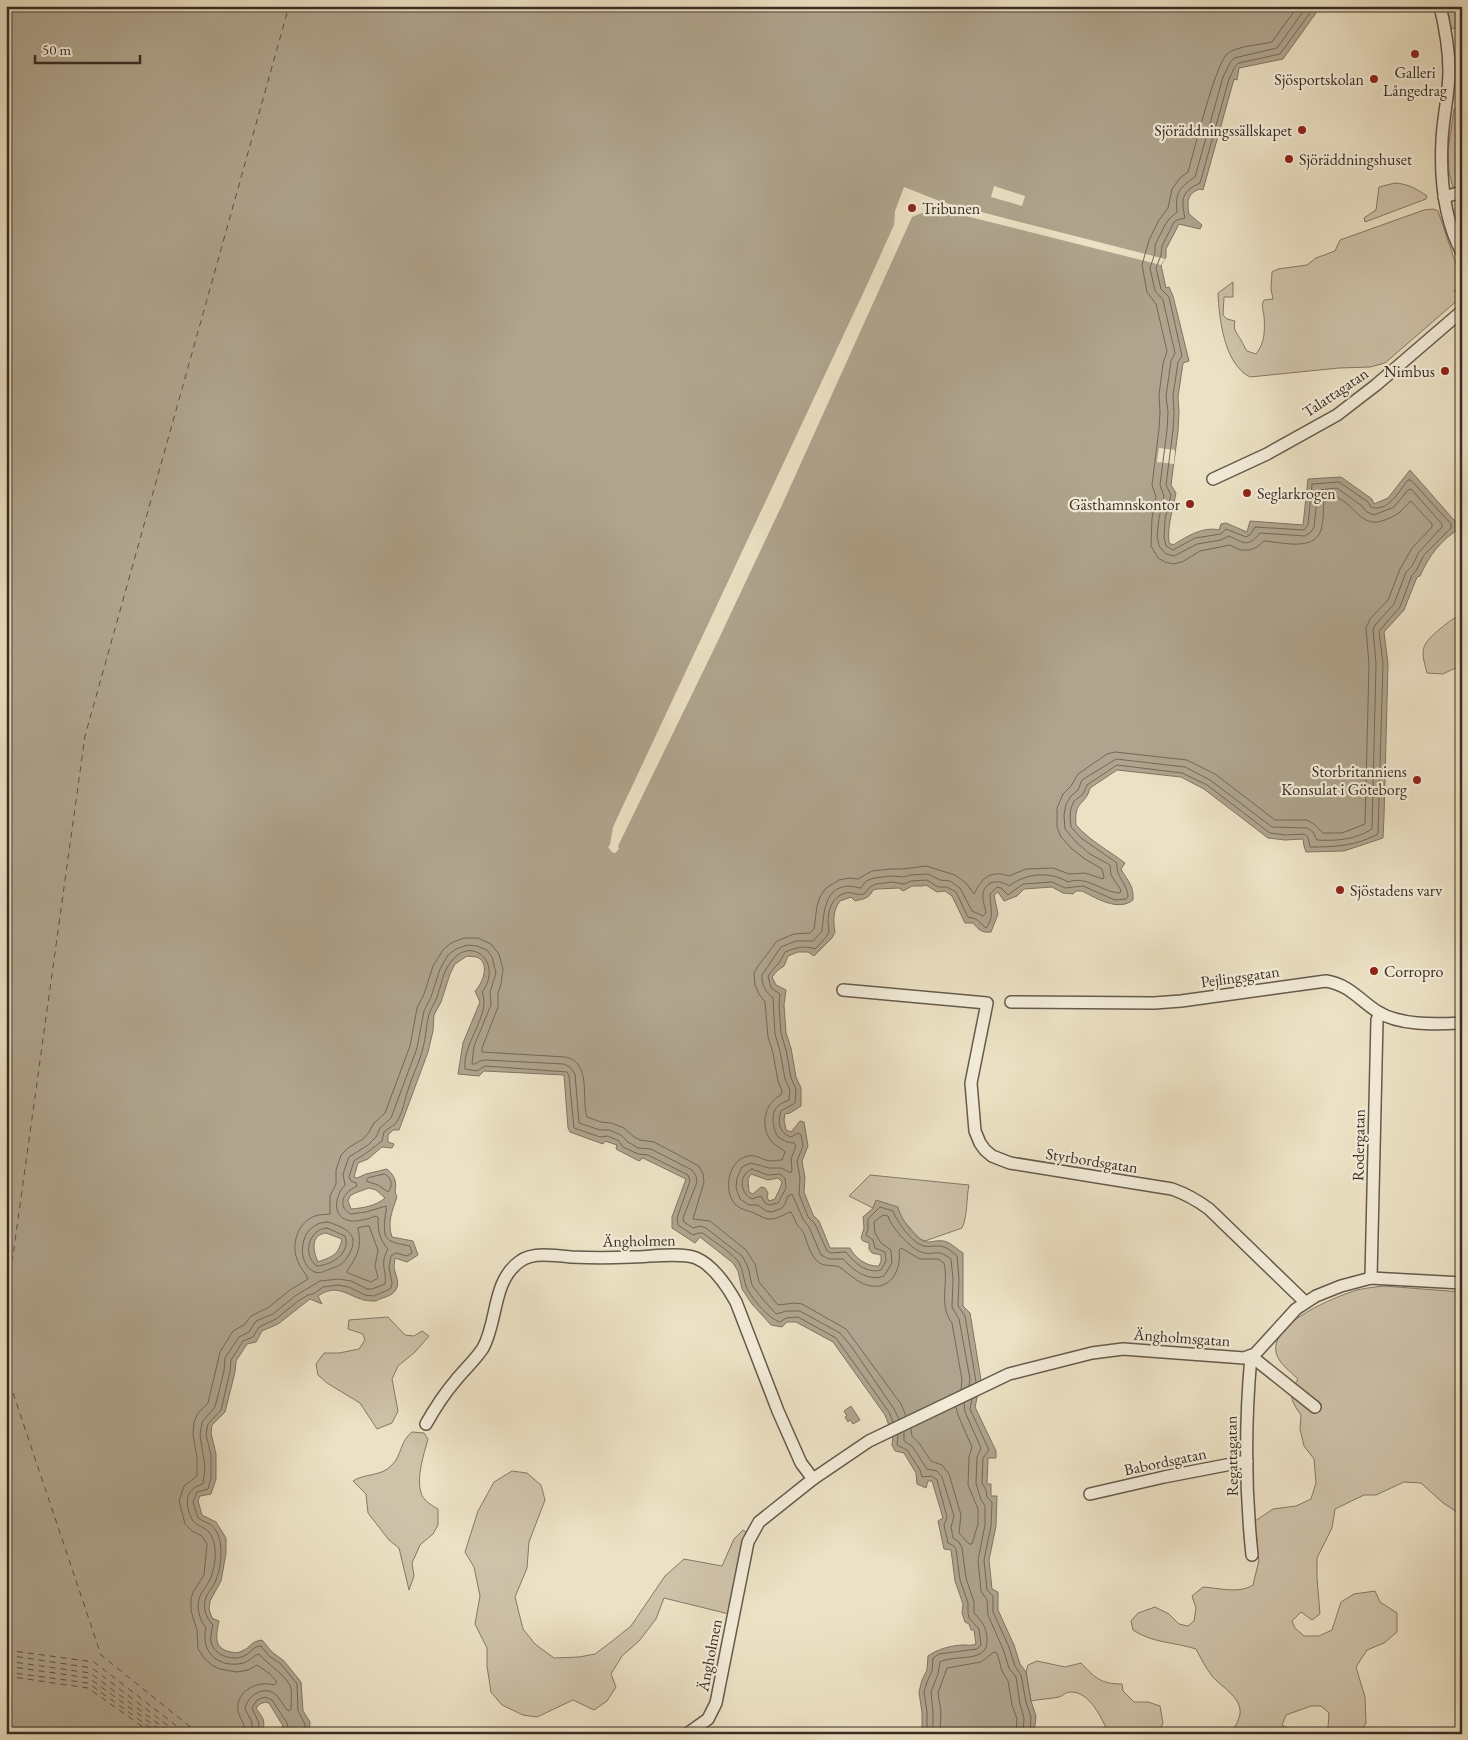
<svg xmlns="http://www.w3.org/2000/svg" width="1468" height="1740" viewBox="0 0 1468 1740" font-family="'EB Garamond',serif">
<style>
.green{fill:#cec2a9;stroke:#847866}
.water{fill:#afa48d;stroke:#807463;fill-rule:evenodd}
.pier{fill:#ece1c4}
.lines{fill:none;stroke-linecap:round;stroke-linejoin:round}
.shore{stroke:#746858;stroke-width:1}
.ferry{stroke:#5c5143;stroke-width:1;stroke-dasharray:6 5;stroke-linecap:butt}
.minor-casing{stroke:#665a4b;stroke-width:14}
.minor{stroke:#f3ecd9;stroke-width:11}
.poi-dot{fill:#8f2418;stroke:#f3ecd9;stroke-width:2}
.labels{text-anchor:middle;stroke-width:4.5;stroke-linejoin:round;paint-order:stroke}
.poi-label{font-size:16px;fill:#392d23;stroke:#f3ecd9;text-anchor:end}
.street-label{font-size:16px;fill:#392d23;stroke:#f3ecd9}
</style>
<rect width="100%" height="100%" fill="#ece1c4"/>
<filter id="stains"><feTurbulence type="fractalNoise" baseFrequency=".004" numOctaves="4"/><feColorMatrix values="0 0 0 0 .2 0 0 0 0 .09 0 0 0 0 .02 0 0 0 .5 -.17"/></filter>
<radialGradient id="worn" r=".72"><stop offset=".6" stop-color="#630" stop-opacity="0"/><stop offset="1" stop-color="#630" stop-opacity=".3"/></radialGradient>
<g class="green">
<path d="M1447 6H1459L1462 12V30L1451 28Z"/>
<path d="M1462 101V189L1454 191 1449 172 1448 151 1454 109Z"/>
<path d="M1395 183C1408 184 1417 189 1427 196L1426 199 1365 222 1364 218 1376 210 1379 187Z"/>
<path d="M1433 209 1438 211 1460 276V285L1454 291 1459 293V299L1385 363 1370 367 1339 368 1250 377C1224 364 1219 318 1218 293L1233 282V297H1224L1223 315 1227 319 1235 321C1233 330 1236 332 1241 340 1243 343 1244 347 1247 351L1256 354C1265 343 1265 330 1264 316 1263 309 1261 306 1264 300L1273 299 1271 289 1272 272 1278 269 1307 265 1316 258 1335 251 1340 240 1424 210Z"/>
<path d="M1462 616V668L1453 669 1443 674 1427 673C1420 648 1421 645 1441 628 1448 623 1453 617 1462 616Z"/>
<path d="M870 1175 969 1185C966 1199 968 1215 962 1228L925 1241 920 1239 900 1217 873 1208 849 1196Z"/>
<path d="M1384 1286 1462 1292V1513H1458L1442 1502 1421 1483 1404 1482 1376 1495H1364L1335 1509 1332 1528 1317 1558V1578L1320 1614 1312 1620 1301 1612 1292 1621 1295 1628 1304 1636H1319L1332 1630 1341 1602 1354 1594 1375 1591 1380 1602 1397 1613V1632L1384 1643 1367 1650 1356 1667 1365 1697 1366 1723 1360 1734H1325L1328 1727 1329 1713 1321 1706H1311L1286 1715 1282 1725 1297 1734H1228L1232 1732C1235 1727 1239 1720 1240 1714 1242 1697 1221 1687 1212 1676 1206 1668 1201 1659 1196 1649 1174 1642 1152 1643 1133 1630L1131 1621 1138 1613 1155 1607 1169 1614 1179 1624 1188 1626 1194 1621 1196 1608 1192 1596 1203 1587C1219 1588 1239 1594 1253 1585L1259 1560 1255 1542V1521L1273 1509 1296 1506 1311 1499 1316 1483 1314 1459 1304 1446 1300 1429 1301 1415C1290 1400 1289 1395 1298 1379 1290 1371 1278 1363 1276 1352 1271 1322 1335 1297 1357 1290 1365 1288 1375 1287 1384 1286Z"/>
<path d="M388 1317 405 1335 414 1336 422 1331 429 1336 415 1352 398 1366 392 1379 398 1411 392 1423 377 1429 360 1403 327 1383 318 1375 316 1364 324 1353H339L359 1349 365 1340 363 1334 348 1329 349 1320Z"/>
<path d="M412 1432 424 1433 428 1439C424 1454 416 1477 421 1493 423 1500 431 1505 438 1509V1525L433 1534 420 1545 412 1563 414 1576 409 1590 399 1548 389 1540 368 1513 366 1494 353 1481C365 1473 381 1477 392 1465 402 1455 400 1441 412 1432Z"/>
<path d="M512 1471 527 1473 541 1485 545 1500 529 1542 527 1568 515 1597 523 1629 535 1644 554 1658 579 1657 595 1654 611 1642 631 1626 665 1576 684 1559 722 1566 734 1539 743 1530 746 1532 729 1614 664 1598 656 1619 639 1641 622 1656 611 1674 616 1687 607 1701 594 1710 573 1700 537 1717 523 1715 502 1705 491 1692 487 1666V1648L475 1624 480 1596 474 1567 465 1552 478 1511 494 1482Z"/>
<path d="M1037 1661 1065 1667 1081 1663C1095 1678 1101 1684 1122 1684L1123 1691 1134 1702H1148L1160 1706 1163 1723 1158 1734H1109C1102 1719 1090 1691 1070 1692 1065 1692 1063 1696 1059 1697 1050 1699 1040 1699 1031 1701L1026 1672 1028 1665Z"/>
</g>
<g class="water">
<path d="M6 6H1321L1283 59 1239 68 1237 80 1234 79 1203 190 1200 189C1187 193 1187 202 1189 214L1202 225 1200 229 1179 224 1166 249V257L1161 265 1166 288 1169 287 1173 296 1189 361 1183 363 1178 397 1179 412 1178 431 1171 485 1176 493C1173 509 1167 526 1169 543L1173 545C1186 537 1203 526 1219 530L1221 524 1226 523 1247 532 1250 521 1303 525 1308 479 1341 477 1372 499 1374 504 1388 498 1410 470 1461 528C1441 539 1429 556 1420 576L1417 577 1404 610 1384 632 1388 664 1384 817 1383 838 1344 851 1306 852 1304 846 1303 839 1285 840 1268 838 1204 789 1181 777 1117 770 1090 788C1085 807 1074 799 1076 825 1090 841 1108 850 1125 863L1121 869C1128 882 1134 885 1133 900 1118 912 1096 898 1082 891H1076L1073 894 1063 893 1052 887 1024 889 1017 896 1004 901 998 892 994 895 998 914 991 932C982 933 979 930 973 923H965L952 896 945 891 937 892 926 885 922 886H912L903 891 899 888 877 889 873 890C869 899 863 899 855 901L851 897 840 901C833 910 833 921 835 932L832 938 814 956 808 952H798L788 956 784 966 778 970 772 977 776 985 786 990 784 1005 786 1033 791 1048 796 1077 801 1088V1106L790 1113 785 1114 784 1120 786 1130 791 1132 800 1121 804 1122 808 1146 802 1161 805 1178 804 1192 813 1215 819 1221 830 1248H850C855 1258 867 1267 879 1266L881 1261V1255L872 1253 869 1249V1243L863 1241 861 1238 864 1228 863 1217 873 1208 876 1200 898 1207C900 1218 916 1241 927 1242 934 1242 939 1239 947 1242 952 1244 958 1250 963 1253V1306L970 1313 981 1380 975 1407 996 1451V1458H988L987 1484H991V1496H997L996 1526 989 1560 992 1589 998 1592V1610L1014 1645 1020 1664 1026 1672 1031 1701 1036 1716 1034 1734H922V1713L919 1692 922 1680 927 1670 928 1656C937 1649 953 1645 964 1645 969 1645 971 1646 976 1644L974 1630H971L969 1624 965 1622 962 1613 963 1604 955 1581 951 1550 944 1549 938 1521 943 1518 932 1481H928L926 1488 917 1484 916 1473 904 1453 895 1451 892 1445 893 1436 885 1415 833 1342 796 1322H787L782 1327 771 1325 752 1304 742 1289 738 1271 733 1263 700 1237 695 1243 672 1228V1217L686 1179 647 1160 643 1158 639 1161 616 1149 617 1145 605 1141 603 1144 570 1132 568 1128 564 1075 484 1071 479 1076 458 1074 463 1043 480 1002 475 991C482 984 490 966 479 958 476 956 471 957 467 956L455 964 450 974 441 1002 434 1015 433 1031 428 1052 399 1130H393L388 1135V1142L394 1144 392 1148 382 1147 368 1159 358 1163 354 1177 357 1178 366 1174 387 1169C395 1176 397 1182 395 1192L397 1197C392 1212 387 1222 392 1237L413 1241 418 1255 407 1262 395 1258C395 1259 394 1266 394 1267 395 1275 401 1283 395 1291 391 1297 382 1297 376 1301 373 1301 368 1301 364 1300 346 1295 337 1283 318 1296L322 1304 310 1299 278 1324 262 1331 256 1342 247 1344 236 1361 235 1372 225 1412 212 1425 211 1433 216 1454V1479L211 1494 200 1496 198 1501 202 1515 216 1522 226 1538V1553L221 1581 210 1601 209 1609 212 1618 219 1621C216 1635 213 1649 231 1652 234 1653 239 1653 242 1651 252 1647 249 1642 262 1640L272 1652 284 1661 301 1682 303 1711 310 1722 309 1734H277L281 1731 283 1726 269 1703 265 1702 260 1704 256 1708C261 1716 266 1719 263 1729L265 1734H6ZM751 1174 768 1180 778 1178 782 1182C781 1188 777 1193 775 1199L769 1201 767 1197 768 1193 765 1188 761 1187 753 1194 749 1192 748 1179ZM369 1188 376 1190 385 1198C376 1206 363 1208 351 1209L348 1201 350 1196 355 1193ZM326 1233 342 1239C338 1256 333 1256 318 1262 313 1251 310 1235 326 1233Z"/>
<path d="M851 1406 860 1420 853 1424 850 1420 848 1422 845 1417 847 1416 844 1411Z"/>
</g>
<g class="pier">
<path d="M994 186 1025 196 1022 206 991 197Z"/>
<path d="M904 187 942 202 1165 259 1161 265 934 208 912 217 782 505 714 649 618 846 619 849 615 853 612 852 608 847 610 845 613 827 866 287 894 225 895 211Z"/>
<path d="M1159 448 1175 450 1174 464 1157 462Z"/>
</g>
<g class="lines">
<g class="shore">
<path d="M752 1169 768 1175 780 1174 785 1178 786 1188 778 1203 769 1205 765 1203 761 1196 752 1199C740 1194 738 1174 752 1169Z"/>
<path d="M385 1174C392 1178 393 1186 388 1192L378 1185 366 1181 368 1178Z"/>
<path d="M328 1222C349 1229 362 1236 346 1259 342 1265 336 1267 330 1269 325 1271 320 1274 315 1272 296 1266 297 1222 328 1222Z"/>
<path d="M369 1226 378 1250 375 1266 378 1278 371 1282 348 1273 347 1271C358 1255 362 1247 358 1228Z"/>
<path d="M327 1228 345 1236C351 1253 332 1265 317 1266 302 1256 308 1229 327 1228Z"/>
<path d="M976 1382 965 1316 958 1306 959 1279 957 1256C951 1251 945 1245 936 1246 932 1246 928 1247 924 1246 912 1243 897 1222 893 1211L880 1207 868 1219V1229L866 1235 873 1240 875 1248 885 1252 886 1261 881 1270C867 1274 854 1263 846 1252L831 1253 827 1251 815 1224 808 1217 799 1194 800 1178 797 1161 803 1146 801 1135 798 1133 791 1137C779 1133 777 1122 781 1111L795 1103 796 1089 791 1078 786 1050 781 1033 779 1005 780 994 771 988 768 976 775 967 779 963 785 952C795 948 804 945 815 949 819 945 825 939 828 934 830 930 828 926 828 922 828 910 832 897 845 893 852 891 856 896 864 894L870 887 876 884 892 882 904 884 911 881 927 880 938 887H947L956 892 968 917 976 919 986 928C995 918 990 906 990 894L997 887 1001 888 1008 895 1023 884 1052 882 1065 888 1083 886 1115 900 1126 899 1128 897C1128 884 1115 877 1117 863L1081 838 1071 827 1070 816 1071 808 1074 801 1083 794 1087 785 1117 765 1182 773 1207 785 1270 833 1285 835 1304 834 1308 837 1310 847C1335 847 1356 846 1378 834L1383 664 1379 631 1400 607 1412 575 1416 571 1424 555 1451 528V524L1411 480H1408C1399 491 1388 513 1371 507L1368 502 1339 482 1312 484 1308 525 1304 530 1255 527 1251 534 1246 537 1226 529 1221 534 1195 538 1173 550 1166 546 1164 537 1165 519 1171 495 1166 485 1173 430 1174 412 1173 396 1178 362 1182 356 1169 297 1161 289 1156 268 1161 255 1162 246 1174 222 1177 220 1185 218C1181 199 1181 192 1200 183L1229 79C1232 74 1234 65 1239 63L1280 54 1315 6"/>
<path d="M969 1386 970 1379 959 1319 952 1307 953 1279 951 1259C935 1247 935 1257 921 1252 910 1248 891 1227 888 1216L883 1215 874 1222 875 1233 881 1243 891 1250 892 1263 884 1276C868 1282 853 1270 843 1259H829L821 1255 809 1227 803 1219 792 1194 788 1196 785 1204 782 1208 772 1212 766 1211 758 1205H749L740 1199 736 1188 737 1178 742 1167 751 1163 769 1168H781L791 1173 792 1170 791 1159 796 1146 794 1143 787 1142 778 1137C773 1129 770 1113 778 1106 781 1103 785 1102 789 1100L790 1090 785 1079 780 1051 775 1034 773 998C766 992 761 985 762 975L781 947 796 941H813L822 931C824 913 824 887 849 886 854 886 857 888 861 888L866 881 874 878 891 876 904 877 910 875 928 874 940 880 950 881 960 888 972 911 983 916 986 913C985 907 982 899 983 893 987 879 1000 880 1009 886 1026 873 1050 871 1068 882 1087 875 1101 892 1120 893L1121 890 1111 875 1110 865 1090 854 1076 842 1065 829 1064 815 1066 804 1071 796 1078 790 1082 780 1116 759 1185 767 1210 780 1272 827 1307 828 1313 832 1317 840C1336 841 1355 840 1372 829L1376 664 1373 629 1376 624 1394 604 1406 572 1412 566 1419 552 1442 527V524L1411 489 1408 490 1394 507 1374 515 1367 512 1362 506 1337 488 1318 490 1314 527 1311 532 1305 536 1260 533C1248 548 1244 543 1229 536L1221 540 1197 544 1174 556 1166 554 1159 546 1157 536 1159 518 1164 496 1160 485 1167 430 1168 412 1166 396 1171 361 1175 353 1163 300 1155 291 1150 268 1155 253V245L1165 225 1170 218 1177 212C1175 194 1179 187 1195 177L1223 77 1230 63 1234 58 1277 48 1307 6"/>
<path d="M961 1390 962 1380 952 1323C938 1304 949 1284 944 1263L938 1259H920L901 1248 899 1250C902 1270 890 1292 867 1285 857 1282 849 1274 841 1268 834 1263 824 1269 816 1260 809 1252 807 1241 803 1232 802 1230 800 1228 798 1226 795 1222 794 1217 791 1212 784 1214 778 1219 770 1219 764 1219 761 1216 756 1214 749 1210 742 1211 735 1204 723 1191 728 1160 748 1156 756 1154 762 1160 770 1161 773 1161 778 1160 782 1160L785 1152C782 1148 777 1147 773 1143 759 1128 764 1103 781 1095L782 1091 778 1081 773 1053 768 1037 765 1002 759 994 755 985 754 973 758 966 777 941 794 934 810 933 814 929 817 906 820 897 826 888 839 880 849 878 858 879 872 871 891 869H903L926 866 955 875 966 883 974 894C976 891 977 887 980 884 987 873 998 872 1009 876L1026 869 1053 868 1069 874 1085 873 1103 879 1104 877 1102 869 1085 859 1072 849 1061 837 1057 827V808L1063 794 1071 786 1078 774 1107 754 1115 752 1187 760 1215 774 1275 820H1307L1314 824 1323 833H1342L1365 824 1369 665 1366 628 1370 619 1388 600 1400 569 1412 548 1432 527V524L1411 501C1407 504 1404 508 1400 512 1395 516 1388 519 1382 521 1358 529 1352 495 1327 496L1324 498C1323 508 1324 520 1321 530 1314 552 1281 542 1264 541L1257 547 1250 550H1240L1230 545 1200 551 1182 562 1173 564 1165 562 1158 558 1151 546 1152 518 1156 497 1152 485 1159 429 1160 412 1159 395 1163 364 1167 351 1156 304 1147 292 1142 265 1149 240 1159 220 1168 208 1172 189 1180 178 1188 172C1194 151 1215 65 1227 54 1236 46 1260 45 1272 42L1298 6"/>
<path d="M972 1399 970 1409 989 1450 983 1458 982 1483 986 1490 987 1497 992 1502 991 1526 984 1560 987 1590 993 1596V1612L1009 1647 1015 1666 1021 1675 1026 1702 1031 1717 1030 1734"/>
<path d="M964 1403 965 1412 981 1448 977 1457 976 1483 981 1500 985 1506V1525L978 1560 981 1591 987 1600 988 1615 1003 1649 1009 1668 1016 1677 1020 1704 1024 1718 1023 1734"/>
<path d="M911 1429 912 1436 919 1443 931 1461 942 1465 949 1474 961 1515 959 1533 969 1544H972L978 1524V1509L968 1485 969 1457 972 1447 958 1415 956 1407"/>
<path d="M904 1432V1441L912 1446 927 1469 937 1471 942 1477 954 1516 951 1527 953 1538 959 1542 962 1548 966 1578 974 1602V1613C982 1621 987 1628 987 1640 988 1664 954 1654 940 1662L938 1674 931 1692 933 1712V1734"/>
<path d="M898 1435 897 1445 907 1450 920 1470 922 1477 932 1476 937 1480 947 1517 944 1525 948 1543 954 1546 956 1549 960 1580 968 1603V1613L969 1618 979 1629 981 1645 977 1649 939 1654 933 1658 932 1671 927 1682 924 1692 927 1712V1734"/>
<path d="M244 1734C244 1731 245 1728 244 1726 243 1721 239 1717 238 1711 235 1691 258 1680 274 1685L277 1682 270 1674 257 1665 248 1670 237 1672 220 1669 213 1666 204 1658 198 1649 197 1630 191 1611V1599L193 1592 204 1575 207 1544 202 1536 192 1531 185 1524 179 1501 184 1486 197 1476V1457L193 1435 194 1422 198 1413 208 1403 220 1352 233 1331 244 1325 251 1316 269 1307 290 1290 308 1279C306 1273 299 1267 297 1259 291 1244 298 1222 315 1216 320 1214 325 1215 330 1214V1196L336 1184V1170L341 1155 348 1148 363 1139 369 1132 374 1123 385 1113 410 1046 417 1008 424 994 433 966 443 950 451 943 464 938H478L491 944 499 954 503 969 501 984 498 993V1007L482 1048V1052L565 1057C592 1062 581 1098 587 1117L601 1122 611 1123 624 1128 634 1137 640 1140 654 1142 699 1166 703 1174 704 1182 693 1219 710 1221 746 1250 755 1264 759 1282 778 1305 795 1303 802 1304 846 1329 901 1404 906 1416"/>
<path d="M252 1734V1722L245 1709C247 1696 263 1685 275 1694 280 1698 283 1705 287 1710L289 1711 291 1709C291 1702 292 1695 291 1689 289 1677 267 1664 259 1654 254 1655 249 1662 243 1663 219 1669 200 1652 206 1628 199 1619 195 1605 201 1594 204 1589 208 1584 211 1577 216 1563 218 1544 209 1532 205 1527 197 1526 193 1521 185 1506 183 1489 203 1484L205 1467 200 1435 202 1422 215 1407 224 1371 225 1358 239 1337 249 1332 256 1321 273 1314 295 1296 320 1281 339 1279 351 1281 367 1289H372L385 1284C387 1269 379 1265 388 1249 379 1239 378 1230 378 1217L376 1216C368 1219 355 1223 347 1220 331 1215 336 1194 345 1185L343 1174 349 1157 368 1145 376 1137 380 1128 391 1118 417 1048 424 1011 431 997 440 969 448 955 456 949 467 945 477 946 487 950 492 957 496 973 490 992 491 1005 474 1046 472 1064H475L480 1061 485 1060 564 1064 570 1067 575 1074 579 1123 600 1130H609L621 1135 628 1142 638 1148 651 1149 692 1170 696 1176 697 1182 683 1218 684 1222 693 1228 700 1226 706 1228 742 1256 748 1267 752 1285 761 1297 776 1314 786 1311H800L840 1333 851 1346 894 1409 899 1419"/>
<path d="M258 1734 259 1723 252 1708 257 1700 265 1697 272 1700 287 1723 288 1727 285 1734"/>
<path d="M305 1734V1724L298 1711 297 1684 281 1664 269 1656 261 1646C253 1646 251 1653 244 1656 234 1661 216 1656 212 1645 209 1639 212 1631 213 1625 207 1619 203 1610 205 1601 206 1593 214 1587 216 1580 222 1565 225 1536 211 1525 207 1522 202 1521 198 1518L193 1502 197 1492 208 1489 211 1478V1455L206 1434 208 1424 221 1410 230 1372 231 1360 243 1341 253 1337 259 1327 276 1319 298 1301 308 1295 313 1294 323 1287 338 1285 349 1287 365 1295 374 1296 388 1290 391 1288 392 1283 389 1267 391 1256 396 1253 407 1256 412 1253 410 1246C389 1242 382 1242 385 1218 385 1214 387 1210 386 1206L366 1212 351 1214C342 1210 340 1200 347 1193 349 1190 354 1188 357 1186L356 1183 351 1181 349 1177 354 1161 365 1154 382 1141 384 1132C388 1128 394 1126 396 1123 403 1113 405 1098 409 1087 413 1074 420 1061 423 1048 426 1037 426 1025 429 1014 431 1008 435 1003 437 997 441 986 443 971 451 962 471 934 504 963 482 992 492 1014 462 1043 465 1069L477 1071 485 1066 567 1072 569 1076 574 1128 600 1137 608 1136 619 1141 623 1147 638 1154 648 1155 688 1175 690 1181 677 1218 678 1225 693 1235 699 1233H703C714 1242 728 1250 737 1260 743 1268 743 1277 746 1286 750 1297 769 1319 780 1322L786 1318 798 1317 836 1338 889 1412 893 1422"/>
<path d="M940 1734 941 1712 938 1693 947 1668 981 1662 994 1652 997 1653 1002 1671 1008 1681 1012 1705 1017 1719 1016 1734"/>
</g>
<g class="ferry">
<path d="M6 1306 85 736 289 6"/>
<path d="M6 1372 101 1655 199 1734"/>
<path d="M6 1650 94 1662 187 1734"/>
<path d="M6 1655 92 1668 179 1734"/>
<path d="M6 1661 90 1673 172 1734"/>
<path d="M6 1666 89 1678 166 1734"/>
<path d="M6 1672 88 1683 159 1734"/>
<path d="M6 1676 88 1688 153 1734"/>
</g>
<defs>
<g id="minor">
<path d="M1440 6C1445 27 1449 49 1449 71 1449 94 1443 117 1442 140 1440 178 1444 219 1462 253"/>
<path d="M1444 197 1462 192"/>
<path d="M1213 479 1267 454 1337 415 1376 385 1462 311"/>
<path d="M843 990 987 1003 971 1083 975 1131 980 1143 985 1150 992 1156 1010 1163 1172 1189C1186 1194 1197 1200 1209 1209L1305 1302"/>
<path d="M1011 1002 1154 1003 1181 1001 1326 981C1350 985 1359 1000 1378 1012 1401 1026 1436 1024 1462 1023"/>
<path d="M1371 1278 1377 1020 1380 1013"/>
<path d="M1251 1356C1245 1422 1245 1489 1252 1555"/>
<path d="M1251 1356 1315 1407"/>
<path d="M426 1424C435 1408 444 1394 456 1380 465 1369 476 1359 483 1348 498 1321 492 1282 519 1262 526 1256 536 1255 544 1255 553 1255 562 1256 571 1257 591 1258 611 1258 631 1257 649 1257 681 1252 696 1258 713 1265 727 1286 736 1302L778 1411 801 1463 813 1479"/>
<path d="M1090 1494 1164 1477 1247 1461"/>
<path d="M687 1734 708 1719 716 1703 748 1542 759 1522 813 1479 869 1441 1009 1374 1092 1353 1123 1349 1244 1358 1255 1354 1296 1309 1316 1296 1341 1286 1371 1278 1462 1283"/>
</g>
</defs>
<use href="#minor" class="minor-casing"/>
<use href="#minor" class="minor"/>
</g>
<g class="poi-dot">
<circle cx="1415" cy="54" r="5"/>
<circle cx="1374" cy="79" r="5"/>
<circle cx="1302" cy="130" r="5"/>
<circle cx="1289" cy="159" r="5"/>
<circle cx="912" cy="208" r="5"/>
<circle cx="1445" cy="371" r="5"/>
<circle cx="1247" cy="493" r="5"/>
<circle cx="1190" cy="504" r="5"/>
<circle cx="1417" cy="780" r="5"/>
<circle cx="1340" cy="890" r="5"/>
<circle cx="1374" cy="971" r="5"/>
</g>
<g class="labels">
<g class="poi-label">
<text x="1415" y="78" text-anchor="middle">Galleri<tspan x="1415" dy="18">Långedrag</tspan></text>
<text x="1364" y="85">Sjösportskolan</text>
<text x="1292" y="136">Sjöräddningssällskapet</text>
<text x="1299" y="165" text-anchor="start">Sjöräddningshuset</text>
<text x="922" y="214" text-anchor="start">Tribunen</text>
<text x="1435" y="377">Nimbus</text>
<text x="1257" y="499" text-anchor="start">Seglarkrogen</text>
<text x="1180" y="510">Gästhamnskontor</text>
<text x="1407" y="777">Storbritanniens<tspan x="1407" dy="18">Konsulat i Göteborg</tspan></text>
<text x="1350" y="896" text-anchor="start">Sjöstadens varv</text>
<text x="1384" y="977" text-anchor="start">Corropro</text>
</g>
<g class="street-label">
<text transform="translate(1335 392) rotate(-34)" y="6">Talattagatan</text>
<text transform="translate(1240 976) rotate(-8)" y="6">Pejlingsgatan</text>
<text transform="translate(1358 1145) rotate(-89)" y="6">Rodergatan</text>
<text transform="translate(1092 1160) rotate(9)" y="6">Styrbordsgatan</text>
<text transform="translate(639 1240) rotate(-1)" y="6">Ängholmen</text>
<text transform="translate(1182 1337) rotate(4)" y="6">Ängholmsgatan</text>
<text transform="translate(1231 1456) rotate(-91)" y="6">Regattagatan</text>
<text transform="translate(1165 1461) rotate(-12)" y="6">Babordsgatan</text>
<text transform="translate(709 1655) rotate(-79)" y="6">Ängholmen</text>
</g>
</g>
<rect width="1468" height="1740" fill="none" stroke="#ece1c4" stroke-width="25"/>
<rect x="8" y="8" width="1453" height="1725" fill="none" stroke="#392d23" stroke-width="2.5"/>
<rect x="12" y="12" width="1443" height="1715" fill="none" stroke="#392d23"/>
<path d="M35 55v8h105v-8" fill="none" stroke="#392d23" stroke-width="2.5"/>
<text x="42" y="55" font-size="15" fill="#392d23" stroke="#f3ecd9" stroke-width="4" paint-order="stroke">50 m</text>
<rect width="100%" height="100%" filter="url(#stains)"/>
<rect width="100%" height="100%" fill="url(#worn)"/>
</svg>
